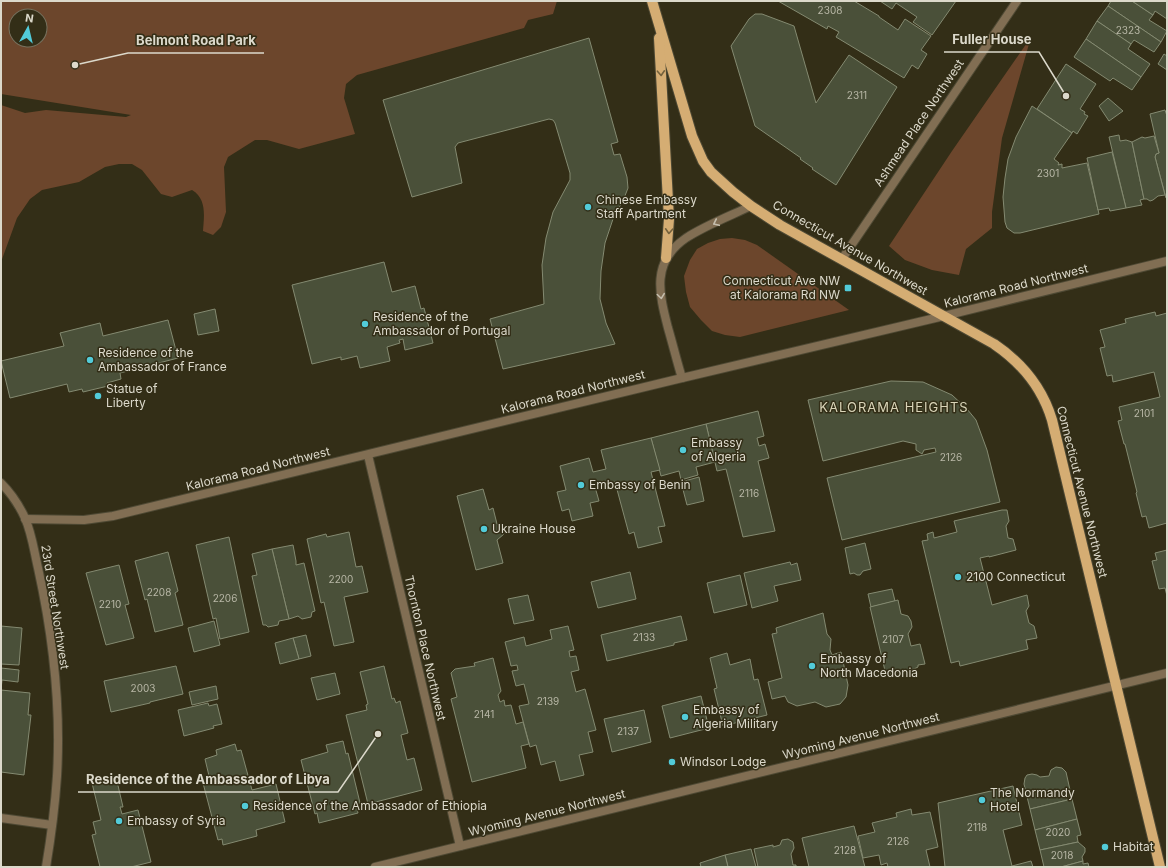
<svg xmlns="http://www.w3.org/2000/svg" width="1168" height="868" viewBox="0 0 1168 868" font-family="Inter,sans-serif">
<style>
.green{fill:#6c462c;fill-rule:evenodd}
.building{fill:#4a5039;stroke:#848a71}
.lines{fill:none;stroke-linecap:round;stroke-linejoin:round}
.minor-casing{stroke:#4e4934;stroke-width:10}
.tertiary-casing{stroke:#4e4934;stroke-width:10}
.primary-casing{stroke:#4e4934;stroke-width:12}
.minor{stroke:#816e53;stroke-width:8}
.tertiary{stroke:#816e53;stroke-width:8}
.primary{stroke:#d5ad73;stroke-width:10}
.oneway{stroke:#74613c}
.oneway2{stroke:#c5bead}
.poi-dot{fill:#52cbd9;stroke:#332e17;stroke-width:1.5}
.labels{text-anchor:middle;stroke-width:3;stroke-linejoin:round;paint-order:stroke}
.number-label{font-size:10px;fill:#b8b7a6}
.street-label{font-size:12px;fill:#dcd9cb;stroke:#332e17}
.poi-label{font-size:12px;fill:#dcd9cb;stroke:#332e17;text-anchor:start}
.neighbourhood-label{font-size:13px;letter-spacing:1px;fill:#d9d4b8;stroke:#332e17}
.leader{fill:none;stroke:#dcd9cb;stroke-width:1.5}
.callout-dot{fill:#dcd9cb;stroke:#332e17;stroke-width:1.5}
.callout-label{font-size:13px;text-anchor:middle;font-weight:bold;fill:#dcd9cb;stroke:#332e17;stroke-width:3;stroke-linejoin:round;paint-order:stroke}
</style>
<rect width="100%" height="100%" fill="#332e17"/>
<g class="green">
<path d="M1 1H557L553 14 528 20 524 28 357 75 346 84 344 98 355 134 299 149 267 140H255L228 157 224 167 226 212 221 227 213 235 203 231C204 216 207 199 192 190L172 197 161 194 142 170 132 164H119L105 167 79 182 42 190 30 199 17 218 1 262V105L25 113 46 110 126 117 131 115 1 94ZM16 16H40V40H16Z"/>
<path d="M1031 37 1002 138 992 212V228L966 249 959 275 932 270 905 260 889 246 952 151Z"/>
<path d="M732 238 745 240 757 245 849 310 740 337 725 335 712 331 701 320 690 307 686 292 684 276 690 260 697 249 708 243 720 239Z"/>
</g>
<g class="building">
<path d="M778 1H854L879 16V17L898 30 905 19 931 36 921 50 927 54 918 69 912 65 904 78 836 37 839 32 828 26 827 29Z"/>
<path d="M880 1H956L932 35 913 22 917 17 896 3 892 9Z"/>
<path d="M1111 1H1132L1153 15 1149 20 1167 31 1161 42 1108 6Z"/>
<path d="M1132 1H1165L1167 3V19L1155 11 1153 15Z"/>
<path d="M1108 6 1161 42 1154 52 1134 40 1131 44 1097 21Z"/>
<path d="M755 14H762L794 26 816 103 849 55 897 87 836 185 812 169 813 168 800 159 801 158 755 126 731 46 749 19Z"/>
<path d="M1097 21 1131 44 1128 49 1150 64 1141 77 1086 39Z"/>
<path d="M589 38 618 142 611 144 614 155 620 154 627 177 628 188 623 201 614 216 605 243 601 271 600 299 606 323 615 344 503 369 490 319 544 304 542 265 546 238 553 212 570 180V173L555 123 553 120 549 119 458 143 455 147 462 183 412 197 383 100Z"/>
<path d="M1086 39 1141 77 1132 90 1113 78 1110 81 1074 57Z"/>
<path d="M1164 54 1167 56V70L1158 64Z"/>
<path d="M1066 64 1096 84 1080 109 1085 112 1084 114 1088 116 1077 134 1073 131 1072 133 1037 109Z"/>
<path d="M1108 98 1123 111 1109 121 1099 106Z"/>
<path d="M1032 106 1072 133 1054 159 1059 163 1058 165 1062 164V168L1087 163 1099 214 1020 233H1014L1007 228 1005 222 1003 197 1005 178 1008 159 1016 137Z"/>
<path d="M1165 110 1167 116V198H1166L1155 157 1156 154 1159 153 1150 114Z"/>
<path d="M1119 135 1120 141 1126 140 1132 142 1144 199 1140 200 1142 205 1126 208 1109 137Z"/>
<path d="M1154 136 1159 153 1156 154 1155 157 1165 195 1158 196 1153 200 1150 201 1147 199H1144L1132 142 1142 137 1145 138Z"/>
<path d="M1112 152 1126 208 1110 211 1109 208 1098 210 1087 158Z"/>
<path d="M384 262 392 292 415 286 421 309 424 308 433 343 405 350 403 339 399 340 400 343 387 347 390 361 360 368 357 356 341 360V357L312 364 292 285Z"/>
<path d="M215 309 219 331 198 335 194 314Z"/>
<path d="M1155 312 1156 316 1167 313V523L1149 528 1146 516 1142 517 1136 493 1137 492 1125 444H1124L1118 421 1122 420 1119 407 1160 397 1154 372 1113 382 1112 375 1107 376 1100 348 1105 347 1100 330 1126 323 1125 319Z"/>
<path d="M168 320 178 358 120 373 121 379 107 383 108 386 83 392 82 389 69 392 67 384 10 398 1 361 64 346 60 333 100 323 103 336Z"/>
<path d="M891 381 923 382 952 395 967 409 976 420 987 450 1000 502 842 540 827 478 936 452 935 448 924 450 922 454 916 450V444L903 441 823 461 808 400Z"/>
<path d="M758 411 764 436 757 438 759 446 765 444 769 458 758 461 775 531 743 537 726 469 717 471 706 424Z"/>
<path d="M706 424 715 462 696 467 698 475 681 480 679 471 661 476 651 438Z"/>
<path d="M651 438 660 470 651 472 665 526 658 527 662 542 638 548 634 532 629 534 615 482 595 487 599 501 590 503 593 516 572 521 569 509 562 511 557 492 566 490 560 466 589 458 593 472 606 469 601 450Z"/>
<path d="M699 477 704 501 687 505 681 482Z"/>
<path d="M483 489 489 510 493 508 497 524 501 525 504 534 497 540 503 563 476 570 457 496Z"/>
<path d="M1002 510H1007L1009 521 1006 526 1008 538 1013 539 1016 550 989 557V556L980 558 992 605 1027 595 1029 606 1026 611 1029 623 1034 626 1037 638 1026 640 1028 649 960 666 959 661 951 663 922 541 928 540 927 534 933 532 934 538 957 532 954 521Z"/>
<path d="M349 532 356 567 362 566 368 592 344 597 354 642 334 646 324 602 321 603 307 539 326 534 327 537Z"/>
<path d="M229 537 249 632 220 639 216 618 213 619 196 545Z"/>
<path d="M865 543 871 569 863 571 860 575H857L854 573 850 574 845 548Z"/>
<path d="M293 545 296 561V565L304 563 315 611 312 612 311 617 302 619 298 616 289 619 272 549Z"/>
<path d="M272 549 289 619 279 621 278 625 268 627 266 625H263L252 576 257 575 252 554Z"/>
<path d="M1167 550V596L1165 588 1159 589 1152 561 1157 560 1155 553Z"/>
<path d="M168 552 178 591 175 593 183 625 155 632 147 599 145 600 135 561Z"/>
<path d="M790 562 791 565 797 563 801 580 774 586 778 601 752 608 744 573Z"/>
<path d="M119 565 129 604 125 605 134 638 106 645 86 573Z"/>
<path d="M630 572 636 599 598 608 591 582Z"/>
<path d="M740 575 747 605 714 613 707 583Z"/>
<path d="M892 589 895 601 871 607 868 594Z"/>
<path d="M528 595 534 620 514 624 508 599Z"/>
<path d="M898 600 901 614 908 616 911 621 912 627 908 634 911 646 920 644 925 664 918 665V667L906 673 899 672 886 675 870 607Z"/>
<path d="M823 613 827 634 831 639 830 650 832 655 841 652 848 685 846 697 840 704 826 707 815 702 797 706 788 702 785 696 772 699 768 682 782 678 772 634 777 633 776 628Z"/>
<path d="M681 616 687 640 674 643V645L607 661 601 635Z"/>
<path d="M214 621 220 645 194 652 188 628Z"/>
<path d="M1 626 22 628 19 665 1 664Z"/>
<path d="M568 626 574 650 569 651 570 657 576 656 579 670 571 672 576 692 585 689 596 730 588 732 593 752 579 755 584 775 560 781 555 761 541 765 536 745 530 747 519 706 529 704 524 684 516 686 512 671 518 670 517 665 511 666 505 642 524 637 526 646 552 639 550 630Z"/>
<path d="M306 635 311 656 299 659 293 638Z"/>
<path d="M293 638 299 659 280 664 275 643Z"/>
<path d="M727 653 730 665 750 659 754 680 758 679 767 715 723 726 714 689 717 688 710 658Z"/>
<path d="M493 658 501 691 498 695 500 702 504 700 505 706 511 705 516 724 523 722 529 744 521 746 526 768 472 782 451 699 457 697 451 673 455 669 475 666 474 663Z"/>
<path d="M176 666 183 694 150 702V703L111 712 104 681Z"/>
<path d="M384 666 392 699 394 698 396 703 400 701 408 733 401 735 407 760 414 758 422 790 368 804 346 715 367 710 366 705 368 704 360 672Z"/>
<path d="M1 668 19 670 18 682 2 680 1 690 30 693 28 715H31L24 775 1 772Z"/>
<path d="M335 673 340 694 317 700 311 678Z"/>
<path d="M216 686 218 699 192 705 189 692Z"/>
<path d="M701 696 709 728 670 738 662 706Z"/>
<path d="M208 703 209 706 217 704 222 724 213 726 214 728 184 736 178 710Z"/>
<path d="M644 710 651 742 612 752 604 719Z"/>
<path d="M343 741 346 754 348 753 360 803 356 804 358 813 319 823 317 813 315 814 301 760 328 752 326 745Z"/>
<path d="M235 744 237 751 241 750 252 790 276 784 285 822 256 830 257 836 223 845 222 839 218 840 203 783 210 780 205 759 217 755 216 750Z"/>
<path d="M1056 767 1062 768 1066 772 1072 799 1030 809 1024 784 1025 778 1027 775 1032 774 1037 775 1040 777 1049 776 1051 770Z"/>
<path d="M116 777 123 807H120L122 814 138 810 151 862 131 867H100L92 835 96 834 93 822 101 820 92 783Z"/>
<path d="M1013 786 1022 825 1003 830 1012 866 1031 861 1033 867H945L938 803Z"/>
<path d="M1072 799 1077 819 1035 830 1030 809Z"/>
<path d="M911 809 912 815 930 812 938 847 926 850 930 867H888L887 863 881 865 879 855 863 858 858 836 875 832 872 823 897 817 896 813Z"/>
<path d="M1077 819 1081 835 1077 836 1078 842 1040 850 1035 830Z"/>
<path d="M854 826 865 867H809L802 838Z"/>
<path d="M788 839 793 842 794 848 791 854 793 865H796V867H758L754 849 773 845V847L780 845 782 840Z"/>
<path d="M1078 842 1085 848V852L1082 857 1083 861 1061 867H1044L1040 850Z"/>
<path d="M751 849 756 867H728L725 855Z"/>
<path d="M725 855 728 867H701L700 863Z"/>
<path d="M1083 861V864L1088 863 1089 867H1061Z"/>
</g>
<g class="lines">
<defs>
<g id="minor">
<path d="M842 259 1017 1"/>
<path d="M682 378C677 362 673 345 668 328 659 293 651 262 686 238 706 225 730 216 751 206"/>
<path d="M368 455 460 846"/>
<path d="M1 483C12 494 19 505 25 518 32 534 34 551 38 568 53 636 61 707 57 776 55 807 51 837 46 867"/>
<path d="M25 519 84 520 113 516 682 378 944 316"/>
<path d="M1 818 52 825"/>
<path d="M375 867 1167 673"/>
</g>
<path id="tertiary" d="M944 316 1167 261"/>
<g id="primary">
<path d="M652 1 692 136 703 161 711 172 733 192 751 206 780 225 994 344C1022 363 1042 387 1052 420L1160 867"/>
<path d="M659 38 669 219 666 258"/>
</g>
</defs>
<use href="#minor" class="minor-casing"/>
<use href="#tertiary" class="tertiary-casing"/>
<use href="#primary" class="primary-casing"/>
<use href="#minor" class="minor"/>
<use href="#tertiary" class="tertiary"/>
<use href="#primary" class="primary"/>
</g>
<defs><path id="oneway-chevron" d="M-2-3.5L2.5 0L-2 3.5" fill="none" stroke-width="1.6" stroke-linecap="round" stroke-linejoin="round"/></defs>
<g class="oneway">
<use href="#oneway-chevron" transform="translate(661 73) rotate(87)"/>
<use href="#oneway-chevron" transform="translate(669 231) rotate(93)"/>
</g>
<g class="oneway2">
<use href="#oneway-chevron" transform="translate(716 223) rotate(155)"/>
<use href="#oneway-chevron" transform="translate(661 296) rotate(82)"/>
</g>
<g class="poi-dot">
<circle cx="588" cy="207" r="4"/>
<rect x="844" y="284" width="8" height="8" rx="2"/>
<circle cx="365" cy="324" r="4"/>
<circle cx="90" cy="360" r="4"/>
<circle cx="98" cy="396" r="4"/>
<circle cx="683" cy="450" r="4"/>
<circle cx="581" cy="485" r="4"/>
<circle cx="484" cy="529" r="4"/>
<circle cx="958" cy="577" r="4"/>
<circle cx="812" cy="666" r="4"/>
<circle cx="685" cy="717" r="4"/>
<circle cx="672" cy="762" r="4"/>
<circle cx="982" cy="800" r="4"/>
<circle cx="245" cy="806" r="4"/>
<circle cx="119" cy="821" r="4"/>
<circle cx="1105" cy="847" r="4"/>
</g>
<g class="labels">
<g class="number-label">
<text x="830" y="14">2308</text>
<text x="1128" y="34">2323</text>
<text x="857" y="99">2311</text>
<text x="1048" y="177">2301</text>
<text x="1144" y="417">2101</text>
<text x="951" y="461">2126</text>
<text x="749" y="497">2116</text>
<text x="341" y="583">2200</text>
<text x="159" y="596">2208</text>
<text x="225" y="602">2206</text>
<text x="110" y="608">2210</text>
<text x="644" y="641">2133</text>
<text x="893" y="643">2107</text>
<text x="143" y="692">2003</text>
<text x="548" y="705">2139</text>
<text x="484" y="718">2141</text>
<text x="628" y="735">2137</text>
<text x="977" y="831">2118</text>
<text x="1058" y="836">2020</text>
<text x="898" y="845">2126</text>
<text x="845" y="854">2128</text>
<text x="1062" y="859">2018</text>
</g>
<g class="street-label">
<text transform="translate(919 123) rotate(-56)" y="4">Ashmead Place Northwest</text>
<text transform="translate(850 248) rotate(30)" y="4">Connecticut Avenue Northwest</text>
<text transform="translate(1016 286) rotate(-14)" y="4">Kalorama Road Northwest</text>
<text transform="translate(573 392) rotate(-14)" y="4">Kalorama Road Northwest</text>
<text transform="translate(258 469) rotate(-14)" y="4">Kalorama Road Northwest</text>
<text transform="translate(1082 492) rotate(76)" y="4">Connecticut Avenue Northwest</text>
<text transform="translate(55 607) rotate(81)" y="4">23rd Street Northwest</text>
<text transform="translate(425 648) rotate(77)" y="4">Thornton Place Northwest</text>
<text transform="translate(861 736) rotate(-14)" y="4">Wyoming Avenue Northwest</text>
<text transform="translate(547 813) rotate(-14)" y="4">Wyoming Avenue Northwest</text>
</g>
<g class="poi-label">
<text x="596" y="204">Chinese Embassy<tspan x="596" dy="14">Staff Apartment</tspan></text>
<text x="840" y="285" text-anchor="end">Connecticut Ave NW<tspan x="840" dy="14">at Kalorama Rd NW</tspan></text>
<text x="373" y="321">Residence of the<tspan x="373" dy="14">Ambassador of Portugal</tspan></text>
<text x="98" y="357">Residence of the<tspan x="98" dy="14">Ambassador of France</tspan></text>
<text x="106" y="393">Statue of<tspan x="106" dy="14">Liberty</tspan></text>
<text x="691" y="447">Embassy<tspan x="691" dy="14">of Algeria</tspan></text>
<text x="589" y="489">Embassy of Benin</text>
<text x="492" y="533">Ukraine House</text>
<text x="966" y="581">2100 Connecticut</text>
<text x="820" y="663">Embassy of<tspan x="820" dy="14">North Macedonia</tspan></text>
<text x="693" y="714">Embassy of<tspan x="693" dy="14">Algeria Military</tspan></text>
<text x="680" y="766">Windsor Lodge</text>
<text x="990" y="797">The Normandy<tspan x="990" dy="14">Hotel</tspan></text>
<text x="253" y="810">Residence of the Ambassador of Ethiopia</text>
<text x="127" y="825">Embassy of Syria</text>
<text x="1113" y="851">Habitat</text>
</g>
<g class="neighbourhood-label">
<text x="894" y="412">KALORAMA HEIGHTS</text>
</g>
</g>
<path class="leader" d="M1066 96L1039 52H944M75 65L128 53H264M378 734L338 792H78"/>
<g class="callout-dot">
<circle cx="1066" cy="96" r="4"/>
<circle cx="75" cy="65" r="4"/>
<circle cx="378" cy="734" r="4"/>
</g>
<g class="callout-label">
<text x="992" y="44">Fuller House</text>
<text x="196" y="45">Belmont Road Park</text>
<text x="208" y="784">Residence of the Ambassador of Libya</text>
</g>
<rect width="1168" height="868" fill="none" stroke="#dcd9cb" stroke-width="4"/>
<g transform="translate(28 28) rotate(8)"><circle r="19" fill="#332e17" stroke="#77725f"/>
<path d="M0-3L7 15L0 10L-7 15Z" fill="#52cbd9"/>
<text y="-6" font-size="11" font-weight="bold" text-anchor="middle" fill="#dcd9cb">N</text>
</g>
</svg>
